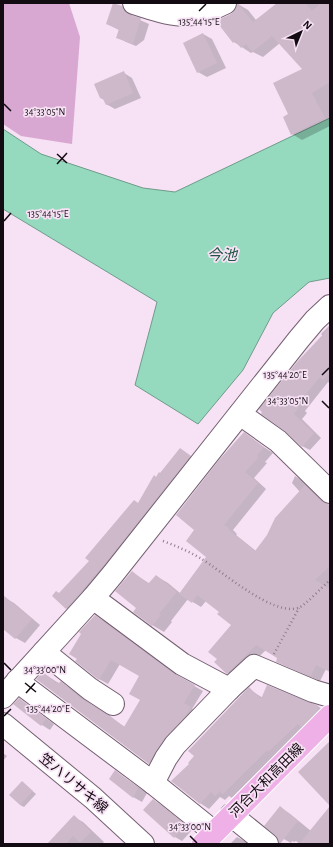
<svg xmlns="http://www.w3.org/2000/svg" width="333" height="847" viewBox="0 0 333 847" font-family="'Alegreya Sans','Noto Sans JP',sans-serif">
<style>
.forest{fill:#d9a8d2}
.water{fill:#95dabe;stroke:#6e9c8a}
.shadow{fill:#0003}
.building{fill:#ceb9cb}
.lines{fill:none;stroke-linecap:round;stroke-linejoin:round}
.minor-casing{stroke:#746071;stroke-width:24}
.major-casing{stroke:#fff;stroke-width:24}
.path{stroke:#8d7e8b;stroke-width:2.5;stroke-dasharray:1 3;stroke-linecap:butt}
.minor{stroke:#fff;stroke-width:22}
.major{stroke:#eeb0e7;stroke-width:22}
.ticks{fill:none;stroke:#130b12;stroke-width:1.5}
.labels{text-anchor:middle;stroke-width:3.5;stroke-linejoin:round;paint-order:stroke}
.street-label{font-size:14px;fill:#130b12;stroke:#f7e1f4}
.water-label{font-size:15px;font-style:italic;fill:#1e5542;stroke:#f7e1f4}
.ticks-label{font-size:10px;text-anchor:middle;fill:#130b12;stroke:#f7e1f4;stroke-width:3.5;stroke-linejoin:round;paint-order:stroke}
</style>
<rect width="100%" height="100%" fill="#f7e1f4"/>
<path class="forest" d="M3 3H69L80 37 72 144 21 136 3 124Z"/>
<path class="water" d="M330 118V278L309 282 273 313 243 370 198 424 135 385 157 302 3 209V129L41 154 143 188 175 192Z"/>
<g class="shadow">
<path d="M275 3H330V126L302 140 292 134 304 69 280 43 263 57 253 52 251 53 234 42 217 21 231 15 236 10 238 4 248 10 256 20 276 5Z"/>
<path d="M122 7 131 12 133 17 149 24 144 40 136 46 126 42 117 37 119 30 107 24Z"/>
<path d="M203 34 212 39 226 68 207 77 198 72Z"/>
<path d="M124 73 132 78 141 98 115 109 106 104 105 100 100 98Z"/>
<path d="M330 325V383L328 382 305 411 307 413 302 419 321 438 310 450 302 446 286 430 323 336 321 334Z"/>
<path d="M244 434 273 453 265 462 267 463 254 478 266 489 233 530 237 534 236 535 256 551 300 492 292 483 295 476 303 481 330 507V671L326 669 320 681 286 666 277 661 279 658 266 650 237 678 228 673 233 625 221 612 206 601 201 607 188 599 171 621 172 622 164 632 152 625 132 572 150 584 156 576 168 583 180 593 207 557 196 530Z"/>
<path d="M180 449 198 461 75 613 66 608 60 594 90 561 139 504 157 478Z"/>
<path d="M5 598 14 603 40 625 25 643 16 638 3 627V601Z"/>
<path d="M95 616 104 621 182 679 203 691 192 709 199 713 158 769 149 763 43 673 60 684 61 683 70 688 92 705 125 727 141 699V676L120 664 108 684 99 679Z"/>
<path d="M267 686 319 707 327 712 278 756 276 755 232 798 229 796 225 800 220 797 209 809 200 803 190 764 249 689 263 698Z"/>
<path d="M19 699 54 724 50 730 42 725Z"/>
<path d="M3 753 7 756 3 761Z"/>
<path d="M116 772 147 793 142 802 133 797Z"/>
<path d="M22 782 36 794 24 807 20 805Z"/>
<path d="M154 801 161 805 192 830 182 841 175 837Z"/>
<path d="M330 807V844H300L296 841 294 842 292 841 291 843 282 838 280 808 289 813 311 831Z"/>
<path d="M74 817 83 822 104 842 102 844H54Z"/>
<path d="M237 837 246 842 248 844H230Z"/>
</g>
<g class="building">
<path d="M113 3 122 6 125 12 130 15 141 18 133 44 116 38 119 29 106 24Z"/>
<path d="M237 3 253 22 277 3H305L312 11 321 3H326L330 8V82L312 93 325 118 291 135 283 117 288 114 273 83 302 69 272 36 252 52 246 44 241 48 235 41 233 43 216 21 231 14 235 10Z"/>
<path d="M203 33 217 63 197 73 183 43Z"/>
<path d="M124 71 133 93 106 105 102 97 100 98 94 84Z"/>
<path d="M330 327V372L323 380 320 377 297 405 299 407 294 414 314 433 302 447 285 431 261 414 262 412 259 409 297 362Z"/>
<path d="M244 432 264 447 257 456 258 458 245 472 258 483 224 525 229 528 228 529 255 551 267 535 275 518 305 485 321 501 330 505V566L315 580 330 589V672L316 665 311 676 276 662 277 658 256 645 227 674 214 662 217 659 208 652 231 625 217 614 219 612 197 595 192 603 179 594 206 557 186 541 194 530 176 515 219 460Z"/>
<path d="M180 448 191 456 103 566 66 609 52 596 56 591 59 593 89 561 85 558 134 500 138 503 154 475 156 477 159 472 160 473Z"/>
<path d="M132 571 148 584 156 575 177 592 159 614 161 615 152 626 133 612 136 608 115 591Z"/>
<path d="M3 595 32 619 15 639 3 629Z"/>
<path d="M95 615 175 674 195 685 184 703 191 707 185 717 165 738 149 764 36 679 43 672 56 683 57 682 59 683 61 681 82 699 109 715 124 727 140 700 129 694 139 676 111 660 99 680 75 661 77 659 69 654 81 634 79 632Z"/>
<path d="M267 685 319 706 317 708 318 710 301 727 298 724 268 752 267 750 223 794 220 791 215 796 211 792 200 804 171 781 189 764 188 763 194 756 188 751 249 687 261 699Z"/>
<path d="M19 698 46 719 41 726 13 704Z"/>
<path d="M330 741V840L326 844H299L330 806 298 772Z"/>
<path d="M115 770 138 788 133 798 109 779Z"/>
<path d="M22 781 33 791 20 805 9 795Z"/>
<path d="M153 799 185 825 174 838 143 810Z"/>
<path d="M280 806 298 821 280 844H279L278 839 275 835 264 826Z"/>
<path d="M74 815 91 832 80 843 73 836 66 844H47Z"/>
</g>
<g class="lines">
<defs>
<g id="minor">
<path d="M134 3C171 15 189 22 225 3"/>
<path d="M240 414 278 441 330 492"/>
<path d="M93 598 182 664 229 689"/>
<path d="M44 652 90 689 113 704"/>
<path d="M17 681 153 783 214 832"/>
<path d="M3 697 93 598 113 574 299 339 315 320 330 306"/>
<path d="M3 724 93 798 143 844"/>
<path d="M153 783 166 758 175 745 229 689 254 666 313 691 330 696"/>
<path d="M231 815 267 844"/>
</g>
<path id="major" d="M203 844 330 716"/>
</defs>
<use href="#minor" class="minor-casing"/>
<use href="#major" class="major-casing"/>
<g class="path">
<path d="M163 541C176 546 188 551 200 558 221 570 272 616 298 608 305 606 323 586 330 580"/>
<path d="M274 654 299 608"/>
</g>
<use href="#minor" class="minor"/>
<use href="#major" class="major"/>
</g>
<path class="ticks" d="M199 11 206 4M4 104 11 111M57 154 67 163M57 164 67 153M4 221 11 213M322 375 329 368M322 401 329 408M4 663 11 670M25 683 36 692M26 693 35 683M4 716 11 709M190 836 197 843"/>
<g class="labels">
<g class="street-label">
<text transform="translate(266 780) rotate(-45)" y="5">河合大和高田線</text>
<text transform="translate(74 783) rotate(40)" y="5">笠ハリサキ線</text>
</g>
<g class="water-label">
<text x="222" y="260">今池</text>
</g>
</g>
<g class="ticks-label">
<text x="199" y="25">135°44'15"E</text>
<text x="45" y="115">34°33'05"N</text>
<text x="48" y="217">135°44'15"E</text>
<text x="285" y="378">135°44'20"E</text>
<text x="288" y="404">34°33'05"N</text>
<text x="45" y="673">34°33'00"N</text>
<text x="48" y="712">135°44'20"E</text>
<text x="190" y="830">34°33'00"N</text>
</g>
<rect width="333" height="847" fill="none" stroke="#130b12" stroke-width="8"/>
<g transform="translate(301 32) rotate(43)" stroke="#f7e1f4" stroke-width="3" paint-order="stroke">
<path d="M0-3L7 15L0 10L-7 15Z" fill="#130b12"/>
<text y="-6" font-size="11" font-weight="bold" text-anchor="middle" fill="#130b12">N</text>
</g>
</svg>
